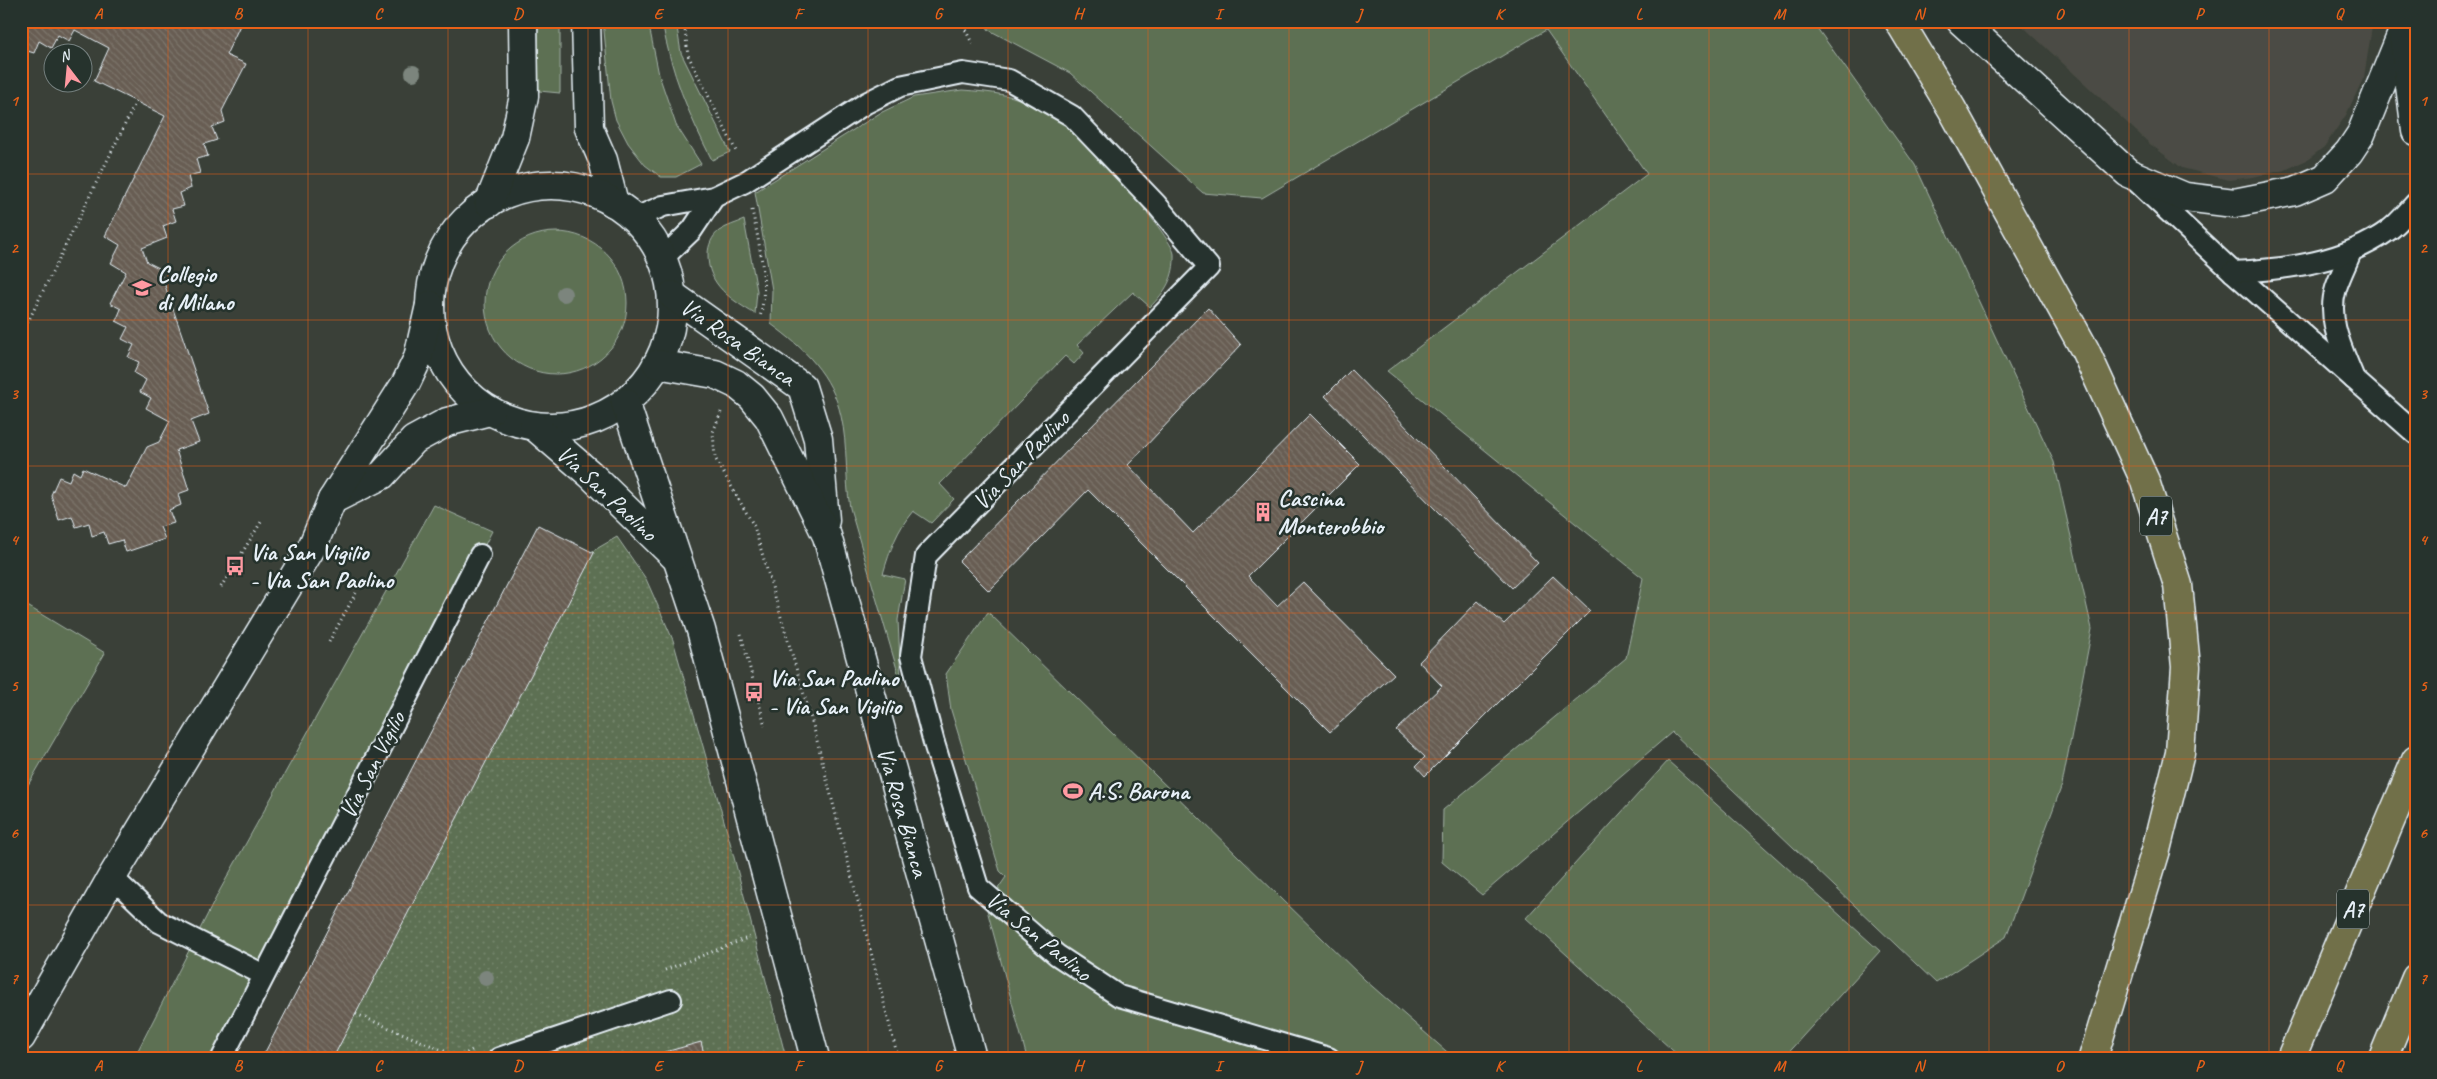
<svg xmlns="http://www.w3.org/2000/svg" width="2437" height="1079" viewBox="0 0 2437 1079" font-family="Caveat,sans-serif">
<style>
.built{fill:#4b4c44}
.grass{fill:#5d7053;stroke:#a2b0a6}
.garden{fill:url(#garden-dots);stroke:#a2b0a6}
.building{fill:url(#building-back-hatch);stroke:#e8f1f8}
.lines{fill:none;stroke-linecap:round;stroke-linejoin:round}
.service-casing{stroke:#e8f1f8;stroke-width:24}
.minor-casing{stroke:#e8f1f8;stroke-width:31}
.motorway-casing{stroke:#e8f1f8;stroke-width:31}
.path{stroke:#e8f1f8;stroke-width:3;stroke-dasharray:1 4;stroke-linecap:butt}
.service{stroke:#26332d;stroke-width:20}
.minor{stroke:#26332d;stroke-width:28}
.motorway{stroke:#716f4a;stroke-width:28}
.tree{fill:#7b857d}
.grid{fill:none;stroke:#e86118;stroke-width:1;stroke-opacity:0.55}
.labels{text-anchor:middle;stroke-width:5;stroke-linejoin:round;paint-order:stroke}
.shield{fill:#26332d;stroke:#aeb8bb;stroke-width:1}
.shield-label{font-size:22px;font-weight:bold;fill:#e8f1f8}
.poi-label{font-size:24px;font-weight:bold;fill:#e8f1f8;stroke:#26332d;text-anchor:start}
.street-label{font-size:24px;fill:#e8f1f8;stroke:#26332d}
.neatline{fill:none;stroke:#e86118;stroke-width:2}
.grid-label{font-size:16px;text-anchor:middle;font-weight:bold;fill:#e86118}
</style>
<defs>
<pattern id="garden-dots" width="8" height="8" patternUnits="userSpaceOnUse" patternTransform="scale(1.25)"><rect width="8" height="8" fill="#5d7053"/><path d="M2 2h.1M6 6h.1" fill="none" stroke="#74856c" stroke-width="1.8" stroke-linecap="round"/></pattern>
<pattern id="building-back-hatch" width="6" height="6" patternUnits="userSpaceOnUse" patternTransform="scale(1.25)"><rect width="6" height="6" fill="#675d52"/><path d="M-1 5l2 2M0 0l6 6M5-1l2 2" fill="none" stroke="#7d756c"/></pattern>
</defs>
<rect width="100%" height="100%" fill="#3a4038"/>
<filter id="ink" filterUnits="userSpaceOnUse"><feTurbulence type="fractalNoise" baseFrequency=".02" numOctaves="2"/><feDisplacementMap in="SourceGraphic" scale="10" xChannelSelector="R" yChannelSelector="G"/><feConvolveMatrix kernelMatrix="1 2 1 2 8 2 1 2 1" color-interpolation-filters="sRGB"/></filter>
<g filter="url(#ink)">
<path class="built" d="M2017 21H2373L2364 77 2346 115 2324 147 2307 160 2285 170 2252 177 2229 180 2182 168 2150 144Z"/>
<g class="grass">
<path d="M538 21H560V93L539 91Z"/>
<path d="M603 21H648L659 75 676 125 701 164 676 177H661L645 165 628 143 616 120 611 101Z"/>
<path d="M662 21H676L681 53 730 152 712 160C688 113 671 73 662 21Z"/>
<path d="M983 21H1812L1915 165 2054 462 2092 629 2062 785 2006 937 1936 983 1672 732 1482 895 1442 862 1443 810 1626 658 1643 578 1387 371 1647 174 1546 30 1262 198 1203 193 1070 73 989 30Z"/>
<path d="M962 90C976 91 990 92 1004 95 1023 98 1043 110 1059 119 1078 130 1172 235 1174 254 1175 278 1165 292 1150 307L1133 292 1077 345 1084 353 1074 364 1065 356 940 484 954 499 931 523 913 511C897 530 890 550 883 574L905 579 898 620 901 683 850 508C845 478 848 446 841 416 832 375 804 348 771 324L772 290 755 192 880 113 914 97Z"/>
<path d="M744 220 757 291 755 314C732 300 707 285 708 254 708 246 712 236 719 231 726 226 737 223 744 220Z"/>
<circle cx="556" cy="303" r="71"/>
<path d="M434 505 492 531 222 1058H134L220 890Z"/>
<path d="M21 602 105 653 21 797Z"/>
<path d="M988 612 1365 980 1454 1058H1027L986 906 1006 877 1000 871 951 710 946 674Z"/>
<path d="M1668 761 1880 951 1783 1058H1681L1526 918Z"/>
</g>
<path class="garden" d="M617 537 646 579 673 640 730 842 786 1058H330L591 552Z"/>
<g class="building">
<path d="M21 21H242L226 55 246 64 222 111 225 122 212 127 217 140 204 144 208 156 196 159 200 173 188 176 191 188 180 193 184 206 172 209 176 221 163 226 167 238 142 248 147 262 159 268 209 414 191 421 199 442 176 450 189 490 178 494 181 505 169 510 174 523 160 527 165 539 126 552 122 540 108 544 104 532 92 536 89 523 76 527 72 516 59 520 51 495 59 477 69 481 73 471 80 475 83 468 126 488 147 447 159 442 170 421 146 408 151 398 140 392 146 380 134 373 139 362 128 357 134 345 122 339 128 327 116 321 121 309 110 303 126 272 111 263 120 245 105 236 165 116 94 81 109 48 75 30 69 41 58 35 51 48 39 41 34 53 21 49Z"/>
<path d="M1208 308 1241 345 1128 465 1193 533 1310 414 1360 464 1248 576 1277 606 1303 582 1394 674 1330 732 1088 490 989 591 959 561Z"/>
<path d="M1351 370 1538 563 1512 588 1325 396Z"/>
<path d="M538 525 594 553 333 1058H262Z"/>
<path d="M1553 576 1590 611 1425 776 1416 766 1425 757 1396 730 1442 686 1419 662 1478 601 1504 624Z"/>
<path d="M701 1042 705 1058H644Z"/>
</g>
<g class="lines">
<defs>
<g id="service">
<path d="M2137 182 2233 272 2416 434"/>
<path d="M633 219 663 206 714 197 745 182 866 103 900 86 963 73 1009 80 1072 116 1156 204 1209 267 926 556 911 656 934 743 978 887 1057 955 1119 996 1329 1058"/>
<path d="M2351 252C2346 264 2340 276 2336 288 2326 320 2343 351 2354 379"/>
<path d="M662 259 692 230 714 197"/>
<path d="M2233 272C2287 269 2344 263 2389 230 2399 223 2407 212 2416 203"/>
<path d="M112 877 159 922 264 975"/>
<path d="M222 1058 480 555"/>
<path d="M499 1058 671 1000"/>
</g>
<g id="minor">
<path d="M586 21 589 128 603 160 614 203"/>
<path d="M1961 21 2128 173 2185 197 2234 203 2295 191 2325 178 2349 152 2361 134 2403 31 2404 21"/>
<path d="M2403 33 2416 131"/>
<circle cx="551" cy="306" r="121"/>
<path d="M489 203 515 138 524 96 523 21"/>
<path d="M672 295 802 387 818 439 825 520"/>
<path d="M657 364 715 374 736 384 752 397 769 418 827 536 972 1058"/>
<path d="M625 402 701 630 815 1058"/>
<path d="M534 426 591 475 674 556"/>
<path d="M332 500 382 475 414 440 447 422 490 411"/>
<path d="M21 1037 112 877 313 545 332 500 406 383 418 358 430 305"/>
</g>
<g id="motorway">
<path d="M1899 21 1952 109 2085 350 2145 481 2178 585 2186 667 2180 753 2156 850 2093 1058"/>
<path d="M2291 1058 2416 760"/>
<path d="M2383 1058 2416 978"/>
</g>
</defs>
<use href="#service" class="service-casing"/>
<use href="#minor" class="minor-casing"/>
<use href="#motorway" class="motorway-casing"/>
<g class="path">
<path d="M684 21 688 55 737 153"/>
<path d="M961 21 973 45"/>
<path d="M752 210C759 243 769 283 760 317"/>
<path d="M21 336 136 102"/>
<path d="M721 412 713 432 715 458 754 526 813 725 898 1058"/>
<path d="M221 587 261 522"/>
<path d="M741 634 765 726"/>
<path d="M329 642 357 591"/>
<path d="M665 970 750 937"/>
<path d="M356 1014 461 1058"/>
<path d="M458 1058 472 1050"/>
</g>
<use href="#service" class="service"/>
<use href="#minor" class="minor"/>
<use href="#motorway" class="motorway"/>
</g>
<g class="tree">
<circle cx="413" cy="73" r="8"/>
<circle cx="564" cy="294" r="8"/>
<circle cx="486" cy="978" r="8"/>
</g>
</g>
<path class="grid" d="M168 21V1058M308 21V1058M448 21V1058M588 21V1058M728 21V1058M868 21V1058M1008 21V1058M1148 21V1058M1289 21V1058M1429 21V1058M1569 21V1058M1709 21V1058M1849 21V1058M1989 21V1058M2129 21V1058M2269 21V1058M21 174H2416M21 320H2416M21 466H2416M21 613H2416M21 759H2416M21 905H2416"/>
<defs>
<symbol id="school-bare" viewBox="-9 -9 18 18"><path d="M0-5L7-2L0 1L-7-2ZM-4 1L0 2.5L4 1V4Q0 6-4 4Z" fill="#ff9aa2" stroke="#26332d" stroke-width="2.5" paint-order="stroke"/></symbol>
<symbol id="building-bare" viewBox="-9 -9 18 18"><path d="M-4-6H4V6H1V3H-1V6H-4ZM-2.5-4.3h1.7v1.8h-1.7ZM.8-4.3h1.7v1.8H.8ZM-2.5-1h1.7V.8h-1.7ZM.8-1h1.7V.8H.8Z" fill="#ff9aa2" stroke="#26332d" stroke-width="2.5" paint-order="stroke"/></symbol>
<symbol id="bus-bare" viewBox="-9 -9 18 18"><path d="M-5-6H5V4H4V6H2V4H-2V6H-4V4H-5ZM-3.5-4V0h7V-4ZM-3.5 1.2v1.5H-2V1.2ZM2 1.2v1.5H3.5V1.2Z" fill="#ff9aa2" stroke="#26332d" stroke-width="2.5" paint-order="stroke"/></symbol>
<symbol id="stadium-bare" viewBox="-9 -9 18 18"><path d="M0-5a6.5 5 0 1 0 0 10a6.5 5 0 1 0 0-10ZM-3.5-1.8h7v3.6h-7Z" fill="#ff9aa2" stroke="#26332d" stroke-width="2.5" paint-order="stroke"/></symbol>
</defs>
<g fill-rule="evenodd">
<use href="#school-bare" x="128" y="274" width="28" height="28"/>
<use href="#building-bare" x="1249" y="498" width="28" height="28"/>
<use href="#bus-bare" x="221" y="552" width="28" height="28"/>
<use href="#bus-bare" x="740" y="678" width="28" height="28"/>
<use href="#stadium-bare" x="1059" y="777" width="28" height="28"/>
</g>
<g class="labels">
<g class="shield">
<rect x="2140" y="496.5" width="32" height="39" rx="4"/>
<rect x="2337" y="889.5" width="32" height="39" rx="4"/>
</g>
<g class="shield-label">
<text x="2156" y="524">A7</text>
<text x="2353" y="917">A7</text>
</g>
<g class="poi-label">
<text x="157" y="282">Collegio<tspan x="157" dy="28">di Milano</tspan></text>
<text x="1278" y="506">Cascina<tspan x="1278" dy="28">Monterobbio</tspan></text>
<text x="250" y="560">Via San Vigilio<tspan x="250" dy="28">- Via San Paolino</tspan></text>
<text x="769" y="686">Via San Paolino<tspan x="769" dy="28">- Via San Vigilio</tspan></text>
<text x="1088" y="799">A.S. Barona</text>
</g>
<g class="street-label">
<text transform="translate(738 342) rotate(35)" y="8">Via Rosa Bianca</text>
<text transform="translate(1021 460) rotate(-46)" y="8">Via San Paolino</text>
<text transform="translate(607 493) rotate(43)" y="8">Via San Paolino</text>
<text transform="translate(372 765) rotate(-63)" y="8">Via San Vigilio</text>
<text transform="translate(903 812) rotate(74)" y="8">Via Rosa Bianca</text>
<text transform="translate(1039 936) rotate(39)" y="8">Via San Paolino</text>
</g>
</g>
<rect width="2437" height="1079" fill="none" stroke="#26332d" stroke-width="55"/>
<g transform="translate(68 68) rotate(344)"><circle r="24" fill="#26332d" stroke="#747f7e"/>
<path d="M0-4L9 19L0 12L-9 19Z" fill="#ff9aa2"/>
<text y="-8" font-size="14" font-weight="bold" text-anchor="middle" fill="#e8f1f8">N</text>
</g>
<rect x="28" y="28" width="2382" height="1024" class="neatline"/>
<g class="grid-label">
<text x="98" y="19">A</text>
<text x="238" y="19">B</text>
<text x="378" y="19">C</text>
<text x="518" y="19">D</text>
<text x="658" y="19">E</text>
<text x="798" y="19">F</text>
<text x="938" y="19">G</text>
<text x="1078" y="19">H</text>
<text x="1218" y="19">I</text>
<text x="1359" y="19">J</text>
<text x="1499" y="19">K</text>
<text x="1639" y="19">L</text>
<text x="1779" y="19">M</text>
<text x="1919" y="19">N</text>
<text x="2059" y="19">O</text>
<text x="2199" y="19">P</text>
<text x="2339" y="19">Q</text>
<text x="14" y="106">1</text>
<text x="2423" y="106">1</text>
<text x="14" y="253">2</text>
<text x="2423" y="253">2</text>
<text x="14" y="399">3</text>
<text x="2423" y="399">3</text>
<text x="14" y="545">4</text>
<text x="2423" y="545">4</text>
<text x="14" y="691">5</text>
<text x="2423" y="691">5</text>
<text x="14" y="838">6</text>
<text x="2423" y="838">6</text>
<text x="14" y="984">7</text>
<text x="2423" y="984">7</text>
<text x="98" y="1071">A</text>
<text x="238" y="1071">B</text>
<text x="378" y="1071">C</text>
<text x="518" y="1071">D</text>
<text x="658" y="1071">E</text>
<text x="798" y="1071">F</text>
<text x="938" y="1071">G</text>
<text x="1078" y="1071">H</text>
<text x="1218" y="1071">I</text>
<text x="1359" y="1071">J</text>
<text x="1499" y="1071">K</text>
<text x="1639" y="1071">L</text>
<text x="1779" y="1071">M</text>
<text x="1919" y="1071">N</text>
<text x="2059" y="1071">O</text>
<text x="2199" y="1071">P</text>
<text x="2339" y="1071">Q</text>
</g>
</svg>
